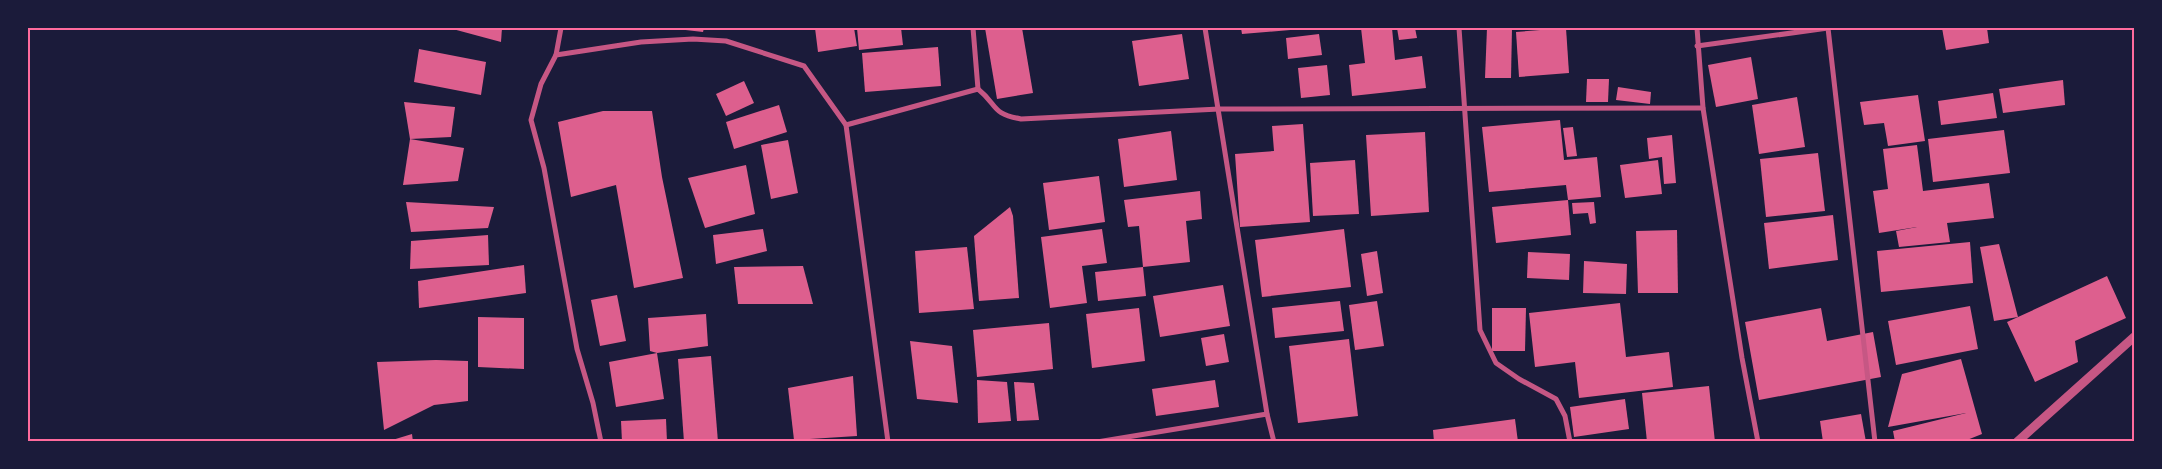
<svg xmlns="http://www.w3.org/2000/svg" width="2162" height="469" viewBox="0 0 2162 469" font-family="'Roboto Serif',serif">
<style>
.building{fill:#dd5f8e}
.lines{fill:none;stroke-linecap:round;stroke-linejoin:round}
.minor{stroke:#c65784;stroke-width:5}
.tertiary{stroke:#c65784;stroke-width:9}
.neatline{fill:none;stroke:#ff6b9d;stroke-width:2}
</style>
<rect width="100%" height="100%" fill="#1b1b3a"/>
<g class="building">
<path d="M449 28H502L501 42Z"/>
<path d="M668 28H704L703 32Z"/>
<path d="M815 28H854L857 46 818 52Z"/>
<path d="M857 28H901L903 45 859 50Z"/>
<path d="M985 28H1022L1033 93 997 99Z"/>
<path d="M1241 28H1302V29L1242 34Z"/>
<path d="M1361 28H1392L1395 60 1422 56 1426 88 1352 96 1349 65 1365 63Z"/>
<path d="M1397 28H1415L1417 38 1399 40Z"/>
<path d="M1487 28H1512L1511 78H1485Z"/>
<path d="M1566 28 1569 73 1519 77 1516 32Z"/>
<path d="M1942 28H1987L1989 43 1946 50Z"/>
<path d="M1182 34 1189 79 1139 86 1132 41Z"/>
<path d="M1319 34 1322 55 1288 59 1286 38Z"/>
<path d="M938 47 941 86 865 92 862 53Z"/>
<path d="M419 49 486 62 481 95 414 82Z"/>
<path d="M1751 57 1758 99 1716 107 1708 65Z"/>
<path d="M1327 65 1330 95 1301 98 1298 68Z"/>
<path d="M1587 79H1609L1608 102H1586Z"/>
<path d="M2063 80 2065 105 2003 113 1999 89Z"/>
<path d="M744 81 754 103 726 116 716 94Z"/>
<path d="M1618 87 1651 92 1650 104 1616 100Z"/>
<path d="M1993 93 1997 118 1941 125 1938 101Z"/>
<path d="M1918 95 1925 141 1888 146 1884 123 1864 125 1860 102Z"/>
<path d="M1797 97 1805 147 1759 154 1752 105Z"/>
<path d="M404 102 455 107 451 137 410 139Z"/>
<path d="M779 105 787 132 734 149 726 122Z"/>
<path d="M603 111H652L662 177 683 278 634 288 616 185 571 197 558 122Z"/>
<path d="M1560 120 1564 160 1597 157 1601 197 1568 200 1566 185 1489 192 1482 127Z"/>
<path d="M1303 124 1310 222 1240 227 1235 154 1274 151 1272 126Z"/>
<path d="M1573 127 1577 156 1567 157 1563 128Z"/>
<path d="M2004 130 2010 173 1933 182 1928 139Z"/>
<path d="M1171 131 1177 180 1124 187 1118 139Z"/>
<path d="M1425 132 1429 212 1371 216 1366 135Z"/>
<path d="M1672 135 1676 183 1664 184 1662 157 1649 159 1647 138Z"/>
<path d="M410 139 464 148 458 181 403 185Z"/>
<path d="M788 140 798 193 771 199 761 145Z"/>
<path d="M1917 145 1923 191 1989 183 1994 218 1947 223 1950 242 1899 247 1896 231 1917 227 1879 233 1873 191 1888 189 1883 149Z"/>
<path d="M1818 153 1825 211 1766 217 1760 159Z"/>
<path d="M1355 160 1359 214 1313 216 1310 163Z"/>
<path d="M1658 160 1662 194 1625 198 1620 165Z"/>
<path d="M746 165 755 214 705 228 688 178Z"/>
<path d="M1099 176 1105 222 1049 230 1043 183Z"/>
<path d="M1200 191 1202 219 1186 221 1190 262 1143 267 1146 296 1098 301 1095 272 1143 267 1139 226 1128 227 1124 200Z"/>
<path d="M1568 200 1571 235 1496 243 1492 207Z"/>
<path d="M406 202 494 207 488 228 411 232Z"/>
<path d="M1594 202 1596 223 1590 224 1588 213 1573 214 1572 203Z"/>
<path d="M1010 207 1013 216 1019 298 979 301 974 236Z"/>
<path d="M1833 215 1838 260 1769 269 1764 223Z"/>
<path d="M763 229 767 251 716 264 713 235Z"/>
<path d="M1102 229 1107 263 1082 266 1087 303 1050 308 1041 237Z"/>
<path d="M1344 229 1351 287 1262 297 1255 240Z"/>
<path d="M1677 230 1678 293H1638L1636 231Z"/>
<path d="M488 235 489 265 410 269 411 241Z"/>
<path d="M1970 242 1973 283 1881 292 1877 251Z"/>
<path d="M1999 244 2018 317 2107 276 2126 318 2075 341 2078 362 2035 382 2007 322 2018 317 1994 321 1980 247Z"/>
<path d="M967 247 974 309 919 313 915 251Z"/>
<path d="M1377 251 1383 293 1367 296 1361 254Z"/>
<path d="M1528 252 1570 254 1569 280 1527 278Z"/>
<path d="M1584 261 1627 264 1626 294 1583 293Z"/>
<path d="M524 265 526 293 419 308 418 281Z"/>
<path d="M803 266 813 304H738L734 267Z"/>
<path d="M1223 285 1230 326 1160 337 1153 296Z"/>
<path d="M617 295 626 341 600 346 591 300Z"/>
<path d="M1340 301 1344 331 1275 338 1272 308Z"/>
<path d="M1377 301 1384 346 1355 350 1349 305Z"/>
<path d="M1620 303 1626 357 1669 352 1673 387 1579 398 1575 362 1535 367 1529 313Z"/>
<path d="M1970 306 1978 349 1896 365 1888 321Z"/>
<path d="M1139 308 1145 361 1092 368 1086 314Z"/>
<path d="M1492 308H1526L1525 351H1492Z"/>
<path d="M1821 308 1827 341 1873 332 1881 377 1759 400 1745 322Z"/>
<path d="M706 314 708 346 657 353 664 399 616 407 609 362 657 353 650 351 648 318Z"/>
<path d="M478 317 524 318V369L478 367Z"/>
<path d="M1049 323 1053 369 977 377 973 330Z"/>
<path d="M1224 334 1229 362 1206 366 1201 338Z"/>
<path d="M1349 339 1358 416 1298 423 1289 346Z"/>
<path d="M910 341 952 346 958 403 917 399Z"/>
<path d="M711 356 718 442H684L678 359Z"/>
<path d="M1961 359 1982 434 1962 442H1895L1893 431 1966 413 1888 427 1902 374Z"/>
<path d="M436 360 468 361V401L434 405 384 430 377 362Z"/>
<path d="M853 376 857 436 794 440 788 388Z"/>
<path d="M977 380 1007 382 1011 421 978 423Z"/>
<path d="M1215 380 1219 407 1156 416 1152 389Z"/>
<path d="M1014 382 1034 383 1039 420 1017 421Z"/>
<path d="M1709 386 1715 442H1647L1642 393Z"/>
<path d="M1625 399 1629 429 1574 437 1570 407Z"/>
<path d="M1861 414 1866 442H1823L1820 421Z"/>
<path d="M666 419 667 442H622L621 421Z"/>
<path d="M1515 419 1518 442H1434L1433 430Z"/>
<path d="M412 434 413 442H389V441Z"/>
</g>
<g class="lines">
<g class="minor">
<path d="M973 28 978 89"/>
<path d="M1205 28 1267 414 1274 442"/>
<path d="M1459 28 1480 330 1496 363 1519 379 1556 399 1565 416 1570 442"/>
<path d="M1697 28 1703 108 1742 358 1758 442"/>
<path d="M1828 28 1875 442"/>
<path d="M1697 46 1828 28"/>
<path d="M556 55 561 28"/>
<path d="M846 125 978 89C999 106 990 113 1021 119L1219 109 1703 108"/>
<path d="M601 442 593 403 577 349 544 168 531 120 541 84 556 55 641 42 693 39 726 41 804 66 846 125 888 442"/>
<path d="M1097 442 1267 414"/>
</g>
<path class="tertiary" d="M2017 442 2134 337"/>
</g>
<rect width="2162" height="469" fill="none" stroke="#1b1b3a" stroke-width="58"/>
<rect x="29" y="29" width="2104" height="411" class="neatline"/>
</svg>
